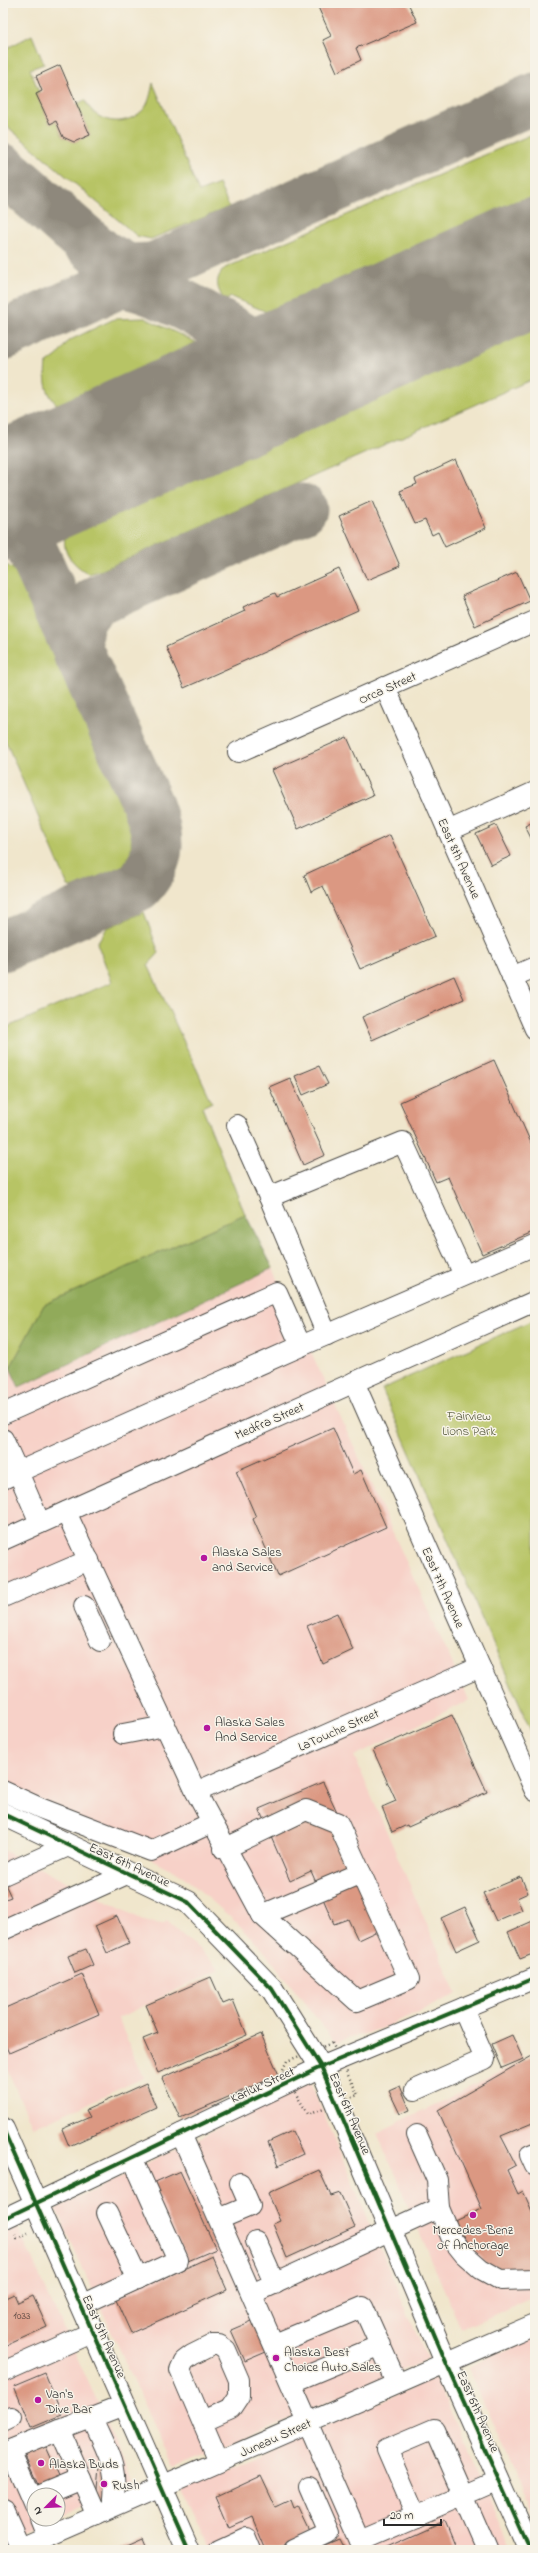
<svg xmlns="http://www.w3.org/2000/svg" width="538" height="2553" font-family="'Indie Flower',sans-serif">
<style>
.built{fill:#f7d1c8}
.green{fill:#b7c465;stroke:#717848}
.forest{fill:#91aa5a;stroke:#5e6a42}
.lines{fill:none;stroke-linecap:round;stroke-linejoin:round}
.taxiway{stroke:#8e887c;stroke-width:51}
.runway{stroke:#8e887c;stroke-width:127}
.building{fill:#db9882}
.minor-casing{stroke:#494743;stroke-width:22}
.highway-casing{stroke:#494743;stroke-width:24}
.path{stroke:#494743;stroke-width:2.5;stroke-dasharray:1 3;stroke-linecap:butt}
.minor{stroke:#fff;stroke-width:20}
.highway{stroke:#fff;stroke-width:22}
.cycleway-casing{stroke:#f7f3e8;stroke-width:6}
.cycleway{stroke:#1b5e20;stroke-width:4}
.poi-dot{fill:#b5179e;stroke:#f7f3e8;stroke-width:1.5}
.labels{text-anchor:middle;stroke-width:3;stroke-linejoin:round;paint-order:stroke}
.number-label{font-size:11px;fill:#574641}
.street-label{font-size:13px;fill:#2b2b2b;stroke:#f7f3e8}
.park-label{font-size:13px;fill:#55593c;stroke:#f7f3e8}
.poi-label{font-size:13px;fill:#2b2b2b;stroke:#f7f3e8;text-anchor:start}
</style>
<rect width="100%" height="100%" fill="#f7f3e8"/>
<filter id="ink" filterUnits="userSpaceOnUse"><feTurbulence type="fractalNoise" baseFrequency=".025" numOctaves="2"/><feDisplacementMap in="SourceGraphic" scale="8" xChannelSelector="R" yChannelSelector="G"/><feConvolveMatrix kernelMatrix="1 2 1 2 8 2 1 2 1" color-interpolation-filters="sRGB"/></filter>
<filter id="wash" filterUnits="userSpaceOnUse"><feTurbulence type="fractalNoise" baseFrequency=".012" numOctaves="4" result="noise"/><feDisplacementMap in="SourceGraphic" scale="16" xChannelSelector="R" yChannelSelector="G"/><feGaussianBlur stdDeviation="0.9" result="paint"/><feColorMatrix in="noise" values="0 0 0 0 0 0 0 0 0 0 0 0 0 0 0 0 0 1.4 0 .05"/><feComposite in="paint" operator="in"/></filter>
<g filter="url(#wash)">
<rect width="100%" height="100%" fill="#f0e6cc"/>
<g class="built">
<polygon points="273,1268 469,1700 354,1756 457,1994 376,2031 335,2042 265,1952 237,1923 183,1876 146,1856 3,1797 3,1352 19,1387"/>
<polygon points="3,1850 147,1922 163,1924 167,1921 220,1969 118,2018 143,2078 33,2128 3,2060"/>
<polygon points="535,2055 535,2297 461,2329 377,2133"/>
<polygon points="310,2082 427,2359 174,2469 56,2209"/>
<polygon points="12,2215 134,2482 58,2517 58,2495 34,2495 34,2519 53,2519 22,2533 3,2493 3,2219"/>
<polygon points="535,2337 535,2521 468,2367"/>
<polygon points="435,2378 514,2550 207,2550 179,2489"/>
</g>
<g class="green">
<path d="M32,35L44,64L30,69L39,92L36,94L50,124L56,121L63,137L74,142L90,135L77,104L85,100C95,123 123,128 142,111C149,105 151,92 153,83L199,192L219,184L229,207L151,239L137,236L3,123V50Z"/>
<path d="M535,133V217L308,313L274,315L231,297L225,301C216,288 214,279 225,268Z"/>
<path d="M535,310V378L102,570L89,574C64,560 54,538 79,516C84,511 94,508 100,503Z"/>
<path d="M145,318L206,347L205,359L106,407L88,413H69C49,402 43,387 46,364L58,355L68,341L114,319Z"/>
<polygon points="3,563 15,570 132,822 131,852 123,866 81,889 68,886 3,735"/>
<polygon points="144,912 159,953 148,965 212,1102 202,1107 245,1214 44,1305 10,1368 3,1352 3,1029 112,982 97,943 107,928"/>
<polygon points="535,1319 535,1740 382,1389"/>
</g>
<polygon class="forest" points="245,1214 273,1268 19,1387 10,1368 44,1305"/>
<g class="lines">
<g class="taxiway">
<polyline points="3,169 102,255 128,269 151,268"/>
<path d="M118,283C155,283 231,332 266,351C287,359 303,358 324,355"/>
<polyline points="3,335 535,98"/>
<path d="M3,486L148,805C160,837 163,859 138,886L3,946"/>
<path d="M78,653C74,631 79,613 98,600L302,509"/>
</g>
<polyline class="runway" points="3,497 535,261"/>
</g>
<g id="blocks">
<g class="building">
<polygon points="327,3 408,3 417,22 356,48 361,60 337,72 323,40 331,36 318,7"/>
<polygon points="60,65 90,135 74,142 63,137 56,121 50,124 36,94 42,91 36,76"/>
<polygon points="456,460 486,528 445,547 438,532 432,535 425,520 415,524 400,491 417,484 415,479"/>
<polygon points="372,501 400,566 367,580 339,516"/>
<polygon points="339,569 358,610 184,688 166,647 245,611 243,607 275,593 277,597"/>
<polygon points="517,572 530,601 475,626 462,596"/>
<polygon points="347,737 373,795 298,829 272,770"/>
<polygon points="535,821 535,846 525,826"/>
<polygon points="496,825 511,856 491,865 476,834"/>
<polygon points="390,835 435,936 360,969 323,886 311,892 304,875"/>
<polygon points="454,976 464,999 372,1040 362,1017"/>
<polygon points="494,1060 535,1152 535,1231 482,1254 448,1177 436,1182 400,1102"/>
<polygon points="319,1066 328,1084 303,1095 295,1076"/>
<polygon points="290,1078 325,1155 303,1165 269,1087"/>
<polygon points="333,1428 353,1474 361,1470 386,1527 278,1576 253,1519 256,1517 236,1471"/>
<polygon points="337,1613 353,1650 323,1664 307,1626"/>
<polygon points="452,1715 487,1792 408,1827 407,1825 392,1832 382,1807 396,1801 373,1750"/>
<polygon points="323,1782 390,1925 358,1940 348,1919 334,1924 311,1871 290,1881 259,1809"/>
<polygon points="521,1877 528,1893 517,1898 522,1910 496,1921 483,1893"/>
<polygon points="5,1884 11,1897 3,1900 3,1885"/>
<polygon points="465,1907 480,1940 456,1951 441,1918"/>
<polygon points="117,1916 129,1943 107,1953 95,1926"/>
<polygon points="535,1920 535,1953 520,1959 508,1932"/>
<polygon points="86,1949 93,1965 75,1973 68,1956"/>
<polygon points="82,1974 99,2014 9,2053 3,2041 3,2009"/>
<polygon points="211,1977 223,2004 233,2000 247,2035 158,2073 143,2039 158,2033 146,2005"/>
<polygon points="261,2034 279,2075 180,2118 162,2078"/>
<polygon points="512,2035 523,2059 502,2068 492,2044"/>
<polygon points="532,2056 535,2062 535,2122 501,2136 516,2165 507,2170 518,2194 523,2191 535,2218 535,2275 507,2272 486,2263 471,2248 463,2234 458,2236 453,2222 482,2209 438,2110"/>
<polygon points="146,2083 156,2107 69,2146 62,2129 90,2117 86,2110"/>
<polygon points="400,2086 410,2110 400,2114 389,2091"/>
<polygon points="292,2131 303,2154 278,2166 268,2142"/>
<polygon points="319,2170 331,2196 340,2193 355,2227 287,2258 273,2224 280,2221 268,2193"/>
<polygon points="180,2171 216,2249 188,2261 153,2183"/>
<polygon points="212,2256 227,2290 131,2333 116,2300"/>
<polygon points="14,2294 18,2303 33,2296 47,2327 3,2347 3,2299"/>
<polygon points="252,2321 266,2352 245,2361 231,2330"/>
<polygon points="45,2373 62,2415 31,2428 14,2386"/>
<polygon points="43,2440 60,2478 39,2487 22,2449"/>
<polygon points="99,2466 111,2468 108,2500 96,2499"/>
<polygon points="261,2476 276,2508 291,2501 294,2509 298,2507 310,2532 282,2550 265,2550 251,2517 229,2527 216,2497"/>
<polygon points="444,2521 456,2550 379,2550"/>
<polygon points="143,2538 148,2550 116,2550"/>
<polygon points="341,2540 346,2550 317,2550"/>
</g>
</g>
</g>
<g filter="url(#ink)">
<use href="#blocks" fill-opacity="0" stroke="#494743" stroke-width="1"/>
<g class="lines">
<g class="minor-casing">
<g id="minor">
<polyline points="385,687 535,1029"/>
<polyline points="238,752 535,621"/>
<polyline points="448,831 535,792"/>
<polyline points="512,977 535,967"/>
<polyline points="237,1125 269,1197"/>
<polyline points="327,1335 269,1197 403,1142 464,1275"/>
<polyline points="301,1346 535,1245"/>
<polyline points="354,1382 535,1791"/>
<polyline points="3,1414 277,1292 301,1346 18,1472 40,1523"/>
<polyline points="3,1439 18,1472 3,1479"/>
<polyline points="66,1512 196,1792 262,1915 357,2001 409,1979 338,1823 306,1810 224,1849"/>
<polyline points="3,1540 535,1301"/>
<polyline points="3,1597 89,1560"/>
<polyline points="84,1606 100,1641"/>
<polyline points="123,1734 165,1726"/>
<polyline points="3,1791 40,1808 151,1851 211,1823"/>
<polyline points="196,1792 480,1667"/>
<polyline points="3,1875 68,1846"/>
<polyline points="262,1915 361,1873"/>
<polyline points="3,1930 127,1874"/>
<polyline points="415,2090 485,2059 463,2008"/>
<polyline points="181,2134 364,2550"/>
<polyline points="417,2135 437,2180 439,2208 452,2239 464,2254 481,2269 501,2280 535,2279"/>
<polyline points="535,2153 530,2155 535,2166"/>
<polyline points="107,2213 138,2279"/>
<polyline points="3,2219 321,2067 535,1978"/>
<polyline points="219,2219 250,2206 240,2183"/>
<polyline points="256,2241 275,2284"/>
<polyline points="252,2294 439,2208"/>
<polyline points="81,2305 178,2260 132,2157"/>
<polyline points="275,2344 363,2307 397,2383"/>
<polyline points="3,2372 93,2332"/>
<polyline points="292,2382 381,2345"/>
<path d="M92,2418C108,2455 119,2466 113,2507"/>
<polyline points="3,2421 11,2417"/>
<polyline points="202,2421 231,2408 239,2396 239,2380 226,2350 219,2345 212,2345 192,2355 184,2361 180,2370 219,2461"/>
<polyline points="40,2495 81,2478"/>
<polyline points="34,2505 10,2450 60,2430"/>
<polyline points="3,2510 21,2550"/>
<polyline points="97,2515 60,2430 125,2405"/>
<polyline points="40,2519 47,2536"/>
<polyline points="360,2540 416,2516"/>
<polyline points="16,2550 535,2324"/>
<polyline points="219,2550 245,2538 250,2550"/>
<polyline points="293,2550 329,2533 309,2487"/>
<polyline points="487,2550 434,2429 387,2449 416,2516 499,2480"/>
</g>
</g>
<g class="highway-casing">
<g id="highway">
<polyline points="3,1814 188,1902 272,1989 321,2067 446,2362 530,2550"/>
<polyline points="3,2129 189,2550"/>
</g>
</g>
<g class="path">
<polygon points="332,2043 358,2095 308,2114 282,2071 287,2061"/>
<polyline points="3,2192 8,2190"/>
<polyline points="15,2234 17,2238 28,2233"/>
</g>
<use href="#minor" class="minor"/>
<use href="#highway" class="highway"/>
<g class="cycleway-casing">
<g id="cycleway">
<polyline points="3,1814 188,1902 272,1989 321,2067 446,2362 530,2550"/>
<polyline points="3,2129 189,2550"/>
<polyline points="3,2219 321,2067 535,1978"/>
</g>
</g>
<use href="#cycleway" class="cycleway"/>
</g>
</g>
<g class="poi-dot">
<circle cx="204" cy="1558" r="4"/>
<circle cx="207" cy="1728" r="4"/>
<circle cx="473" cy="2215" r="4"/>
<circle cx="276" cy="2358" r="4"/>
<circle cx="38" cy="2400" r="4"/>
<circle cx="41" cy="2463" r="4"/>
<circle cx="104" cy="2484" r="4"/>
</g>
<g class="labels">
<g class="number-label">
<text x="22" y="2319">1033</text>
</g>
<g class="street-label">
<text transform="translate(387 687) rotate(-24)" y="5">Orca Street</text>
<text transform="translate(460 858) rotate(66)" y="5">East 8th Avenue</text>
<text transform="translate(269 1420) rotate(-24)" y="5">Medfra Street</text>
<text transform="translate(444 1587) rotate(66)" y="5">East 7th Avenue</text>
<text transform="translate(338 1729) rotate(-24)" y="5">LaTouche Street</text>
<text transform="translate(130 1864) rotate(25)" y="5">East 6th Avenue</text>
<text transform="translate(262 2084) rotate(-25)" y="5">Karluk Street</text>
<text transform="translate(351 2113) rotate(67)" y="5">East 6th Avenue</text>
<text transform="translate(105 2336) rotate(66)" y="5">East 5th Avenue</text>
<text transform="translate(479 2411) rotate(66)" y="5">East 6th Avenue</text>
<text transform="translate(275 2437) rotate(-24)" y="5">Juneau Street</text>
</g>
<g class="park-label">
<text x="469" y="1420">Fairview<tspan x="469" dy="15">Lions Park</tspan></text>
</g>
<g class="poi-label">
<text x="212" y="1556">Alaska Sales<tspan x="212" dy="15">and Service</tspan></text>
<text x="215" y="1726">Alaska Sales<tspan x="215" dy="15">And Service</tspan></text>
<text x="473" y="2234" text-anchor="middle">Mercedes-Benz<tspan x="473" dy="15">of Anchorage</tspan></text>
<text x="284" y="2356">Alaska Best<tspan x="284" dy="15">Choice Auto Sales</tspan></text>
<text x="46" y="2398">Van's<tspan x="46" dy="15">Dive Bar</tspan></text>
<text x="49" y="2468">Alaska Buds</text>
<text x="112" y="2489">Rush</text>
</g>
</g>
<rect width="538" height="2553" fill="none" stroke="#f7f3e8" stroke-width="16"/>
<g transform="translate(46 2507) rotate(246)"><circle r="19" fill="#f7f3e8" stroke="#a5a39c"/>
<path d="M0-3L7 15L0 10L-7 15Z" fill="#b5179e"/>
<text y="-6" font-size="11" font-weight="bold" text-anchor="middle" fill="#2b2b2b">N</text>
</g>
<path d="M384 2519v6h57v-6" fill="none" stroke="#2b2b2b" stroke-width="2"/>
<text x="390" y="2519" font-size="12" fill="#2b2b2b" stroke="#f7f3e8" stroke-width="3" paint-order="stroke">20 m</text>
</svg>
